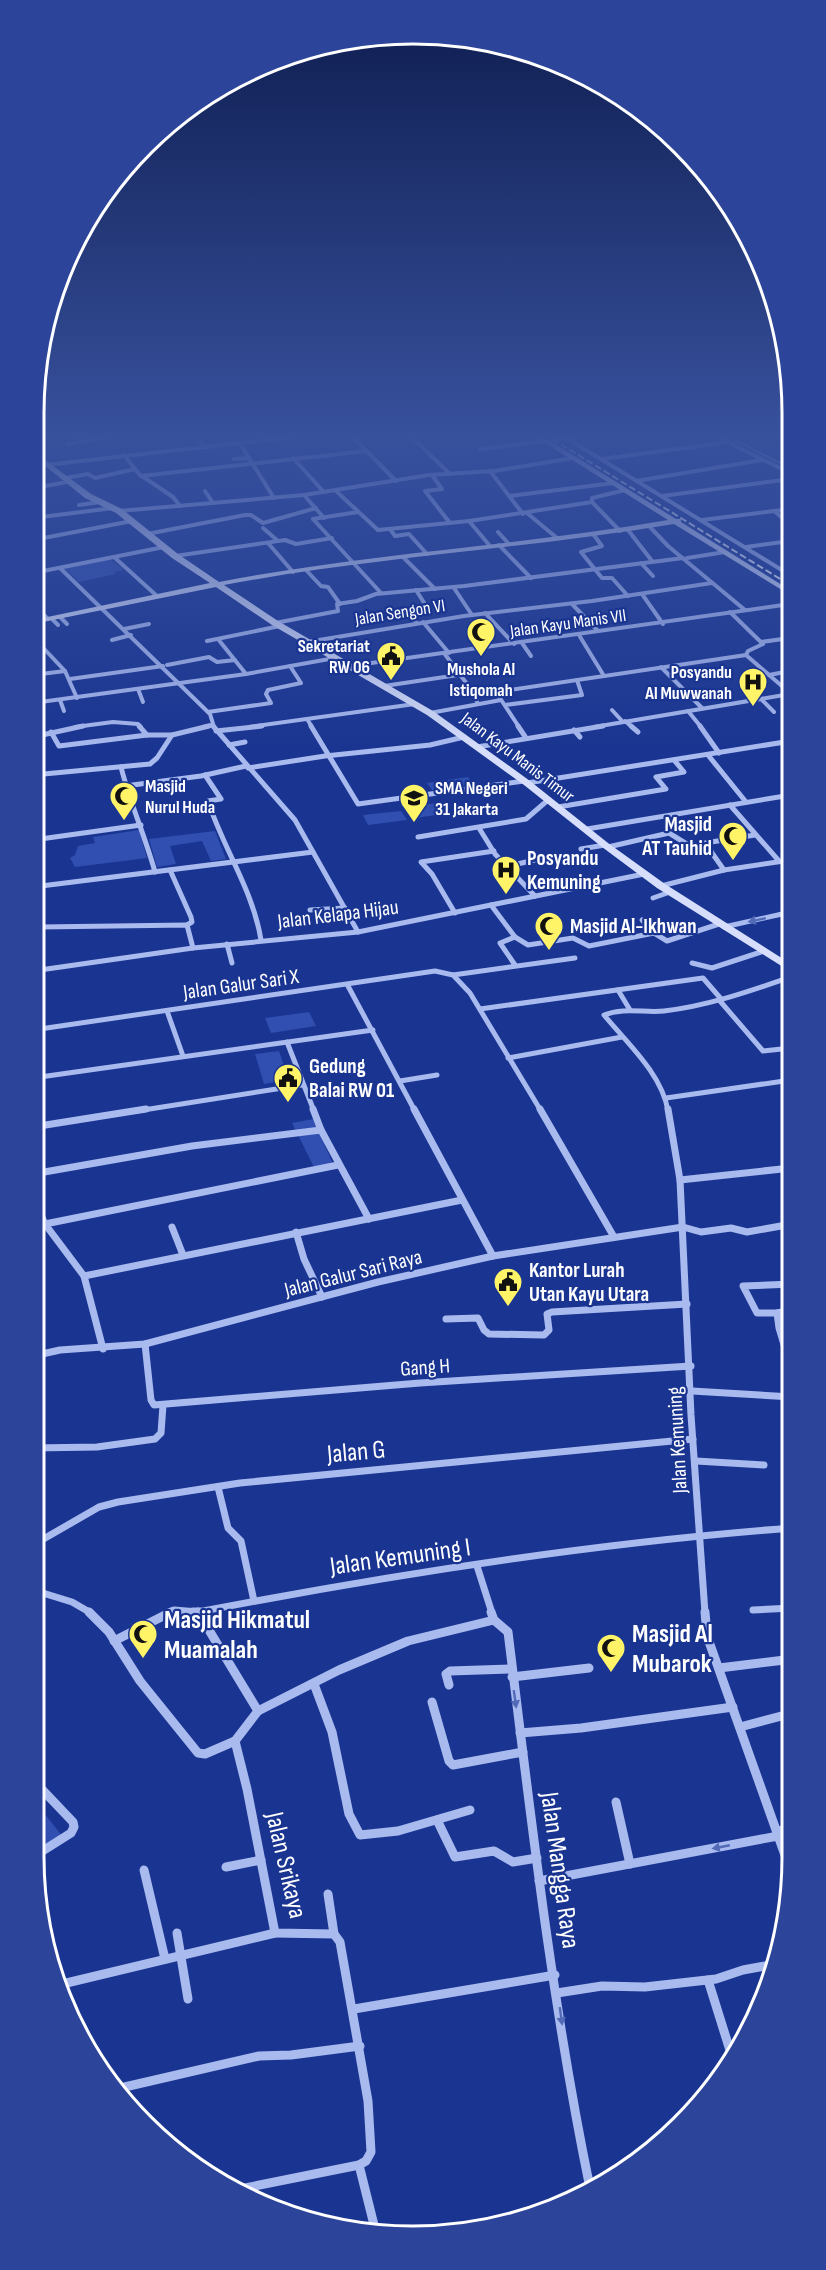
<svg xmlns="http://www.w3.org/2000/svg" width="826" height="2270" font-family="'Sofia Sans Condensed',sans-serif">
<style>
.green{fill:#304fb0}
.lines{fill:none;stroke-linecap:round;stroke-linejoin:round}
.stream{stroke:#9cb1f1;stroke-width:2}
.river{fill:#2b3f85;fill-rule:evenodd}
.street-far3{stroke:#a9baef;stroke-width:4}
.street-far2{stroke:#a9baef;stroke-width:5}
.street-far1{stroke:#a9baef;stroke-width:7}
.street{stroke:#a9baef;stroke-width:9}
.secondary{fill:#d6defb;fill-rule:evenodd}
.rail{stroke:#fff;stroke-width:2;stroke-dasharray:7 3;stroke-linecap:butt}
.oneway{fill:#536ab7}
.labels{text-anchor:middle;stroke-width:4.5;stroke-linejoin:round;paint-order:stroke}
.far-street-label{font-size:18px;fill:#fff;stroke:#1a3591}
.far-poi-label{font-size:18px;font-weight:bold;fill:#fff;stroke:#1a3591;text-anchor:end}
.poi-label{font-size:21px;font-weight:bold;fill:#fff;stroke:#1a3591;text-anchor:start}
.street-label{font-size:21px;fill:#fff;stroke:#1a3591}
.near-street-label{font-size:26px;fill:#fff;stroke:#1a3591}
.near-poi-label{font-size:26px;font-weight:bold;fill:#fff;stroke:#1a3591;text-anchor:start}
.rim{fill:none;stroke:#fff;stroke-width:3}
</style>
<rect width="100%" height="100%" fill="#1a3591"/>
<g class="green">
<polygon points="110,559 124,570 114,572 116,574 79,582 64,568"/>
<polygon points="468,777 473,784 432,790 427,783"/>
<polygon points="443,802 449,813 416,818 409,807"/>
<polygon points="401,811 407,820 368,825 363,815"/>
<polygon points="139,830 147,858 75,867 70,858 75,855 78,846 95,843 93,837"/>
<polygon points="215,831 226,859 211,861 202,841 170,846 176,864 157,867 149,839"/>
<polygon points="309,1012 316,1026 271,1033 265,1018"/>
<polygon points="279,1051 289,1080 264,1084 255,1054"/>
<polygon points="313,1119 333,1164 314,1167 292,1123"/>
<polygon points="33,1799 63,1837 33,1855"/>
</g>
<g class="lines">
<polyline class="stream" points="723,434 790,468"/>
<polygon class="river" points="33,440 46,449 33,456"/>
<g class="street-far3">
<polyline points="74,434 81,441"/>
<polyline points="196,434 203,446"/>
<polyline points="350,434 396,481"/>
<polyline points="409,434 450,474"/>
<polyline points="532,434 544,441"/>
<polyline points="560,434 790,575"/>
<polyline points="712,434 790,473"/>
<polyline points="239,442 274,498"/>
<polyline points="67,444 122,434"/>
<polyline points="480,449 545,441"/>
<polyline points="124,455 139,474 173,497 180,506"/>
<polyline points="293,458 323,491"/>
<polyline points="234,459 249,458"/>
<polyline points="602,459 729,442"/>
<polyline points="46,465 318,434"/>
<polyline points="490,471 523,514"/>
<polyline points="432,475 442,489 425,491 450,523"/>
<polyline points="141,476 366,451"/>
<polyline points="65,478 88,474 95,478 135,469"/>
<polyline points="636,481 762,460"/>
<polyline points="40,487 67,482"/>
<polyline points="335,490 378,530 469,521 592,502 592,498 625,490"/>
<polyline points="205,491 213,503"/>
<polyline points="304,495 324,518"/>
<polyline points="509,496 614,483"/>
<polyline points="662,496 790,479"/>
<polyline points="592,502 620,531"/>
<polyline points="79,505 100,502"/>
<polyline points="119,511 304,495 429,475 494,471 573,458"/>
<polyline points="774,511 790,524"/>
<polyline points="527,513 557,538"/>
<polyline points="33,518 113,508"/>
<polyline points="313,519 381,593"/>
<polyline points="313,519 358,512"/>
<polyline points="702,520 790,509"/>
<polyline points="469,521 490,546"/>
<polyline points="649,526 668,546 745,610"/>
<polyline points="263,528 278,541"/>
<polyline points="390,529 395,536 409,534 427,554"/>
<polyline points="628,530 652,561"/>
<polyline points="498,532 509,544"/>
<polyline points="147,534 245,515 251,515 263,523 316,508"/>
<polyline points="593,534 602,546 581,552 602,578 612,578 628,596"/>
<polyline points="33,540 132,521"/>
<polyline points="268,543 293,572"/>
<polyline points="499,545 531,578"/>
<polyline points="746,547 790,541"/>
<polyline points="175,556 285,540 296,544 332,538"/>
<polyline points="114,557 157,596"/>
<polyline points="403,557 435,589"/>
<polyline points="687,558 725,552"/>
<polyline points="641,563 653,576"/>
<polyline points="60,568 210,714 214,727"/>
<polyline points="306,570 321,586 328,587 340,604"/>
<polyline points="33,573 164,547"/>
<polyline points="454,588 472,615"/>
<polyline points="416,590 428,609 412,612 416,623"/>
<polyline points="642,594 663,624"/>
<polyline points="33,604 48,619"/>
<polyline points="572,604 598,631"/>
<polyline points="730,612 763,644 748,651 746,655 790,693"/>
<polyline points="485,613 514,644"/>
<polyline points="60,617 67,624"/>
<polyline points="52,619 58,625"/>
<polyline points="423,622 449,653"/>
<polyline points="275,623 338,611 337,604 357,601 376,594 464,586 683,558"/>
<polyline points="124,629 149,624"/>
<polyline points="579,635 604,676"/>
<polyline points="33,637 65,671 77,698"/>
<polyline points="218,639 246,674"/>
<polyline points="112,640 131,635"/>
<polyline points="207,641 280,626"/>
<polyline points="307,642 464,616 592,601 712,583"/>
<polyline points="761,642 790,638"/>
<polyline points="522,643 531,656"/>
<polyline points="444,653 473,692 477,702"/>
<polyline points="167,665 209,657 217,662 235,660"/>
<polyline points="350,666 790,604"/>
<polyline points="661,667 702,708"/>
<polyline points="33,675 65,671"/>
<polyline points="769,675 790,671"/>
<polyline points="70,679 163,666"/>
<polyline points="384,686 458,675"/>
<polyline points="138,689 143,702"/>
<polyline points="761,699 774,712"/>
<polyline points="60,700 64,711"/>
<polyline points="33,703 246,674 335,658"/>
<polyline points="505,705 582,695 577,680"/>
<polyline points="612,710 623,722"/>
<polyline points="688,711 701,727"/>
<polyline points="208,712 271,703 266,694 268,690 301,683 290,666"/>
<polyline points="430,713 501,700"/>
<polyline points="307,719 312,727"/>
<polyline points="625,721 632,727"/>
<polyline points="75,727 113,722 138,724 141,727"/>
<polyline points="203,727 212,725"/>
<polyline points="249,727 415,704"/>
<polyline points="519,727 496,692 746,655"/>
<polyline points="594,727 790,694"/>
</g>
<g class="street-far2">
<polyline points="139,726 147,735 172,735"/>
<polyline points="213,726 295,820 358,932"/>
<polyline points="311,726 358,804 524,781"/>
<polyline points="518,726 526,738"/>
<polyline points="631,726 638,732"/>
<polyline points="700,726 719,753"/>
<polyline points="574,730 580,737"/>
<polyline points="216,731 262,726"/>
<polyline points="51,732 59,746 147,735"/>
<polyline points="33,737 83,726"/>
<polyline points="229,745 245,742"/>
<polyline points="477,747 603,726"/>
<polyline points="708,755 746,802"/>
<path d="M121,767C130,803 145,836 155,872"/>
<polyline points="248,768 325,756 430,745 464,737"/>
<polyline points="33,775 150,764 157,758 172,735 209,726"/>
<path d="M205,775L221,799L208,801C223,848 253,890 261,940"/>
<polyline points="527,783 791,741"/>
<polyline points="125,786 201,776 246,766"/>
<polyline points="730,805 779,861"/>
<polyline points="558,807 666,789 656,777 684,772 674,760"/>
<polyline points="479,828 495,854 535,896"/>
<polyline points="587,829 791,795"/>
<polyline points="418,837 526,819 548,800"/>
<polyline points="33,840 141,825"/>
<polyline points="608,847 669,833 690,846 705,845"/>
<polyline points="581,849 605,845"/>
<polyline points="509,866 556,855"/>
<polyline points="170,870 191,917 192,922 187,925"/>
<polyline points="724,870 705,843 755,835"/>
<polyline points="661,886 724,870 791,860"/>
<polyline points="33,887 313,852"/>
<polyline points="653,898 670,892"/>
<polyline points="491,905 515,937 500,943 515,965"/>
<polyline points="33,907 36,908 40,927 187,925 193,948"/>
<polyline points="310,910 345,908"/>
<polyline points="455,913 432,874 421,862 494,851"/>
<polyline points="642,920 654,933"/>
<polyline points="724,927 791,912"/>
<polyline points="515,937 528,945 573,938 589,946 654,933 667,941 719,924"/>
<polyline points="227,944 232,963"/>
<polyline points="692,963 712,968 761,952"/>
<polyline points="33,971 193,948 358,932 644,874"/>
<polyline points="453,975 575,958"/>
<polyline points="348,986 415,1111"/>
<polyline points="618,990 630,1010"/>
<polyline points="720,1001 763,1051 791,1048"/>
<polyline points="480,1009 703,978 722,1000"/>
<polyline points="167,1011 183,1056"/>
<polyline points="33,1030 435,971 453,975 470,993 541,1111"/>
<polyline points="287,1042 314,1111"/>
<polyline points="508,1058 622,1037"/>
<polyline points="33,1078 373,1030"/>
<polyline points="400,1081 437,1075"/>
<polyline points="666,1098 791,1080"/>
<polyline points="137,1111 302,1085"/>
<path d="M668,1111C662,1074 627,1043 604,1015C624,1007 644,1013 664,1011C708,1006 750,991 791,977"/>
</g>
<g class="street-far1">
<polyline points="313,1109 321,1130 369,1219"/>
<polyline points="414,1109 493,1256"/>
<polyline points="540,1109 614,1237"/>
<polyline points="668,1109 680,1180 691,1415 705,1613"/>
<polyline points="33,1127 146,1109"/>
<polyline points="33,1174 192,1146 321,1130"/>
<polyline points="680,1180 791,1168"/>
<polyline points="33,1198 45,1224 84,1276 103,1349"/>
<polyline points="45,1224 338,1165"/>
<polyline points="172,1227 183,1255"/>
<polyline points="296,1232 304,1259 322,1297"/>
<polyline points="84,1276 462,1200"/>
<polyline points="792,1284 743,1286 757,1313 777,1313 779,1328 792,1371"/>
<polyline points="777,1313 792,1310"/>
<polyline points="446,1319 478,1318 484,1330 489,1334 544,1335 549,1330 547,1314 552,1312 687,1304"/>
<polyline points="145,1344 151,1400 154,1405 420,1383 691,1366"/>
<polyline points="33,1356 60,1350 145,1344 378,1282 493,1256 683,1227 701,1232 731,1228 747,1232 792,1224"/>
<polyline points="692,1391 792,1397"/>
<polyline points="33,1448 97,1447 155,1439 161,1433 163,1405"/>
<polyline points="696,1461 764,1465"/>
<polyline points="218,1487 228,1528 241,1541 254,1601"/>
<polyline points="33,1545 99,1507 118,1502 240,1483 693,1439"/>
<polyline points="477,1566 492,1613"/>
<polyline points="33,1590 72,1602 91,1613"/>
<polyline points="753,1610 792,1608"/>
<path d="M168,1613L174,1610L198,1612C394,1574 592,1543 792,1528"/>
</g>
<g class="street">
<polyline points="89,1612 109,1632 140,1681 198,1753 205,1754 235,1741"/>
<polyline points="193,1612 200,1612"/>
<polyline points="198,1612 258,1711 235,1741 247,1789 275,1933 334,1934 340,1942 368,2101 371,2152 366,2161 359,2165 235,2190"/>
<path d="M491,1612L494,1620L508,1632C531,1818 552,2004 590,2188"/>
<polyline points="705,1612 707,1636 791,1872"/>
<polyline points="114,1641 171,1612"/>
<polyline points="719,1668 793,1659"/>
<polyline points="512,1677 589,1668"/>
<polyline points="314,1684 332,1732 349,1814 360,1835 398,1831 470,1810"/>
<polyline points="449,1685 446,1674 450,1671 511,1669"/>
<polyline points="432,1702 449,1761 453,1765 523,1752"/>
<polyline points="258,1711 339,1670 408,1641 494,1620"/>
<polyline points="740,1727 793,1713"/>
<polyline points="520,1733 581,1728 733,1707"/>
<polyline points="33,1780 73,1822 74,1827 71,1833 33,1857"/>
<polyline points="616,1802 630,1864"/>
<polyline points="437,1820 455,1857 494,1851 513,1862 537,1858"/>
<polyline points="777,1831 793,1829"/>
<polyline points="226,1867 261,1860"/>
<polyline points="144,1870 165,1959"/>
<polyline points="539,1881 778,1836"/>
<polyline points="328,1894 334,1934"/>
<polyline points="177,1933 188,1999"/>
<polyline points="708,1980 733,2060"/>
<polyline points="58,1985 275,1933"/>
<polyline points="557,1993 602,1986 645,1987 716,1979 743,1970 776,1964"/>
<polyline points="354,2009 555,1975"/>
<polyline points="116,2089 259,2056 291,2055 360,2046"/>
<polyline points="706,2092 707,2087 712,2086"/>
<polyline points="359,2165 376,2233"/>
</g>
<path class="secondary" d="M586,434H601L552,442L676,519H681V522L790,590V595L674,524C525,549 373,557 224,585L278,621L433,711L530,781L608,843L665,884L791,964V972L657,888L602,847L524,785L427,715L272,625L216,587L33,624V620L210,583L172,558L116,513L85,498L33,456V451L91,494L122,509L178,554L219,582C367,553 519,546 668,520L542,441Z"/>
<polyline class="rail" points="544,434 790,585"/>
</g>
<defs><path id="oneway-solid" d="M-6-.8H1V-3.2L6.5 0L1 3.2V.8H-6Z" transform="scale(1.5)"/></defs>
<g class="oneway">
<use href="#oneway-solid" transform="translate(757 920) rotate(168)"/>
<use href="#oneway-solid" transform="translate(515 1699) rotate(82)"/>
<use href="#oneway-solid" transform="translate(721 1847) rotate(169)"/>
<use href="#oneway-solid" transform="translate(561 2016) rotate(82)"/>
</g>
<linearGradient id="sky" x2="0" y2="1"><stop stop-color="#0e1d50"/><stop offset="0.58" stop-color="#38519d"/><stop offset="1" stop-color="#38519d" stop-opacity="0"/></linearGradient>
<rect width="826" height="751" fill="url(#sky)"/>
<defs>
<g id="mosque-pin" transform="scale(1.5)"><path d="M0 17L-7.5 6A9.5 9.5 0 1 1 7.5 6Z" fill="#fff367" stroke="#1a3591"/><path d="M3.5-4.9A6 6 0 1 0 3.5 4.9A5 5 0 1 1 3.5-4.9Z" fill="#111"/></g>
<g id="civic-pin" transform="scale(1.5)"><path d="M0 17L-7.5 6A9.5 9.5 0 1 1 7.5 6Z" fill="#fff367" stroke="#1a3591"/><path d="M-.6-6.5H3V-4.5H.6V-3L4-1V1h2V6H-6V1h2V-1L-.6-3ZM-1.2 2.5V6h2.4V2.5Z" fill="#111"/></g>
<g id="hospital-pin" transform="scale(1.5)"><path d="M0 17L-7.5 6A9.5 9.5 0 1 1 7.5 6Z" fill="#fff367" stroke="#1a3591"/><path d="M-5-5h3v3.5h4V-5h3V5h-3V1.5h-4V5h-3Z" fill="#111"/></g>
<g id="school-pin" transform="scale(1.5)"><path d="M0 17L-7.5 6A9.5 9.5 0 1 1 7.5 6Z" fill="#fff367" stroke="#1a3591"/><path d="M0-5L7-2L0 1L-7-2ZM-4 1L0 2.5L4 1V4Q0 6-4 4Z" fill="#111"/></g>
</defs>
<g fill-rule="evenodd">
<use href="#mosque-pin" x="481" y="632"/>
<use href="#civic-pin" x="391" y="656"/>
<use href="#hospital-pin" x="753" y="682"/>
<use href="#mosque-pin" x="124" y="796"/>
<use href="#school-pin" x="414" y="798"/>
<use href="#mosque-pin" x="733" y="836"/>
<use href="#hospital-pin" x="506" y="870"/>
<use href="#mosque-pin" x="549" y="926"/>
<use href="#civic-pin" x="288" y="1078"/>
<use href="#civic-pin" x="508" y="1282"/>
<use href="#mosque-pin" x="143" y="1634"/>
<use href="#mosque-pin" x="611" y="1648"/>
</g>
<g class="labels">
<g class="far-street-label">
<text transform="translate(400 612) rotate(-9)" y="6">Jalan Sengon VI</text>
<text transform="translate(568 623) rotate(-8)" y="6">Jalan Kayu Manis VII</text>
<text transform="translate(518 757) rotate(37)" y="6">Jalan Kayu Manis Timur</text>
</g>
<g class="far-poi-label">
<text x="370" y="652">Sekretariat<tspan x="370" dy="21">RW 06</tspan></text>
<text x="481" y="675" text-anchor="middle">Mushola Al<tspan x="481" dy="21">Istiqomah</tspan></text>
<text x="732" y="678">Posyandu<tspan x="732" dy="21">Al Muwwanah</tspan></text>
<text x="145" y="792" text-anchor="start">Masjid<tspan x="145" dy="21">Nurul Huda</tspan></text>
<text x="435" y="794" text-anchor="start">SMA Negeri<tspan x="435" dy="21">31 Jakarta</tspan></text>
</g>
<g class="poi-label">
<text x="712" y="831" text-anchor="end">Masjid<tspan x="712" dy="24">AT Tauhid</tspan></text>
<text x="527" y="865">Posyandu<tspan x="527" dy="24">Kemuning</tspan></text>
<text x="570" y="933">Masjid Al-Ikhwan</text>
<text x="309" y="1073">Gedung<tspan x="309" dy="24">Balai RW 01</tspan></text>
<text x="529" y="1277">Kantor Lurah<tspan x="529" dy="24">Utan Kayu Utara</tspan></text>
</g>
<g class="street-label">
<text transform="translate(338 914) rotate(-7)" y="7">Jalan Kelapa Hijau</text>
<text transform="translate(241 984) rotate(-8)" y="7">Jalan Galur Sari X</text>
<text transform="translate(353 1273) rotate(-14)" y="7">Jalan Galur Sari Raya</text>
<text transform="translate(425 1367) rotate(-4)" y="7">Gang H</text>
<text transform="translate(677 1440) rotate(-93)" y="7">Jalan Kemuning</text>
</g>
<g class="near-street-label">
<text transform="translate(356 1451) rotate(-5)" y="9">Jalan G</text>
<text transform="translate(400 1556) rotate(-8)" y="9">Jalan Kemuning I</text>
<text transform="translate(287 1865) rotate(77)" y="9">Jalan Srikaya</text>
<text transform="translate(561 1870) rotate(82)" y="9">Jalan Mangga Raya</text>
</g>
<g class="near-poi-label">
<text x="164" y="1628">Masjid Hikmatul<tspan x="164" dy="30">Muamalah</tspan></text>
<text x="632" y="1642">Masjid Al<tspan x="632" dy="30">Mubarok</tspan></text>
</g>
</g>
<path d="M0 0H826V2270H0ZM413 44H413A369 369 0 0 1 782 413V1857A369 369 0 0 1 413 2226H413A369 369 0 0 1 44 1857V413A369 369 0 0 1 413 44Z" fill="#2c459a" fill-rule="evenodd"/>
<path class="rim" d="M413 44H413A369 369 0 0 1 782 413V1857A369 369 0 0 1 413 2226H413A369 369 0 0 1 44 1857V413A369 369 0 0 1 413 44Z"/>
</svg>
